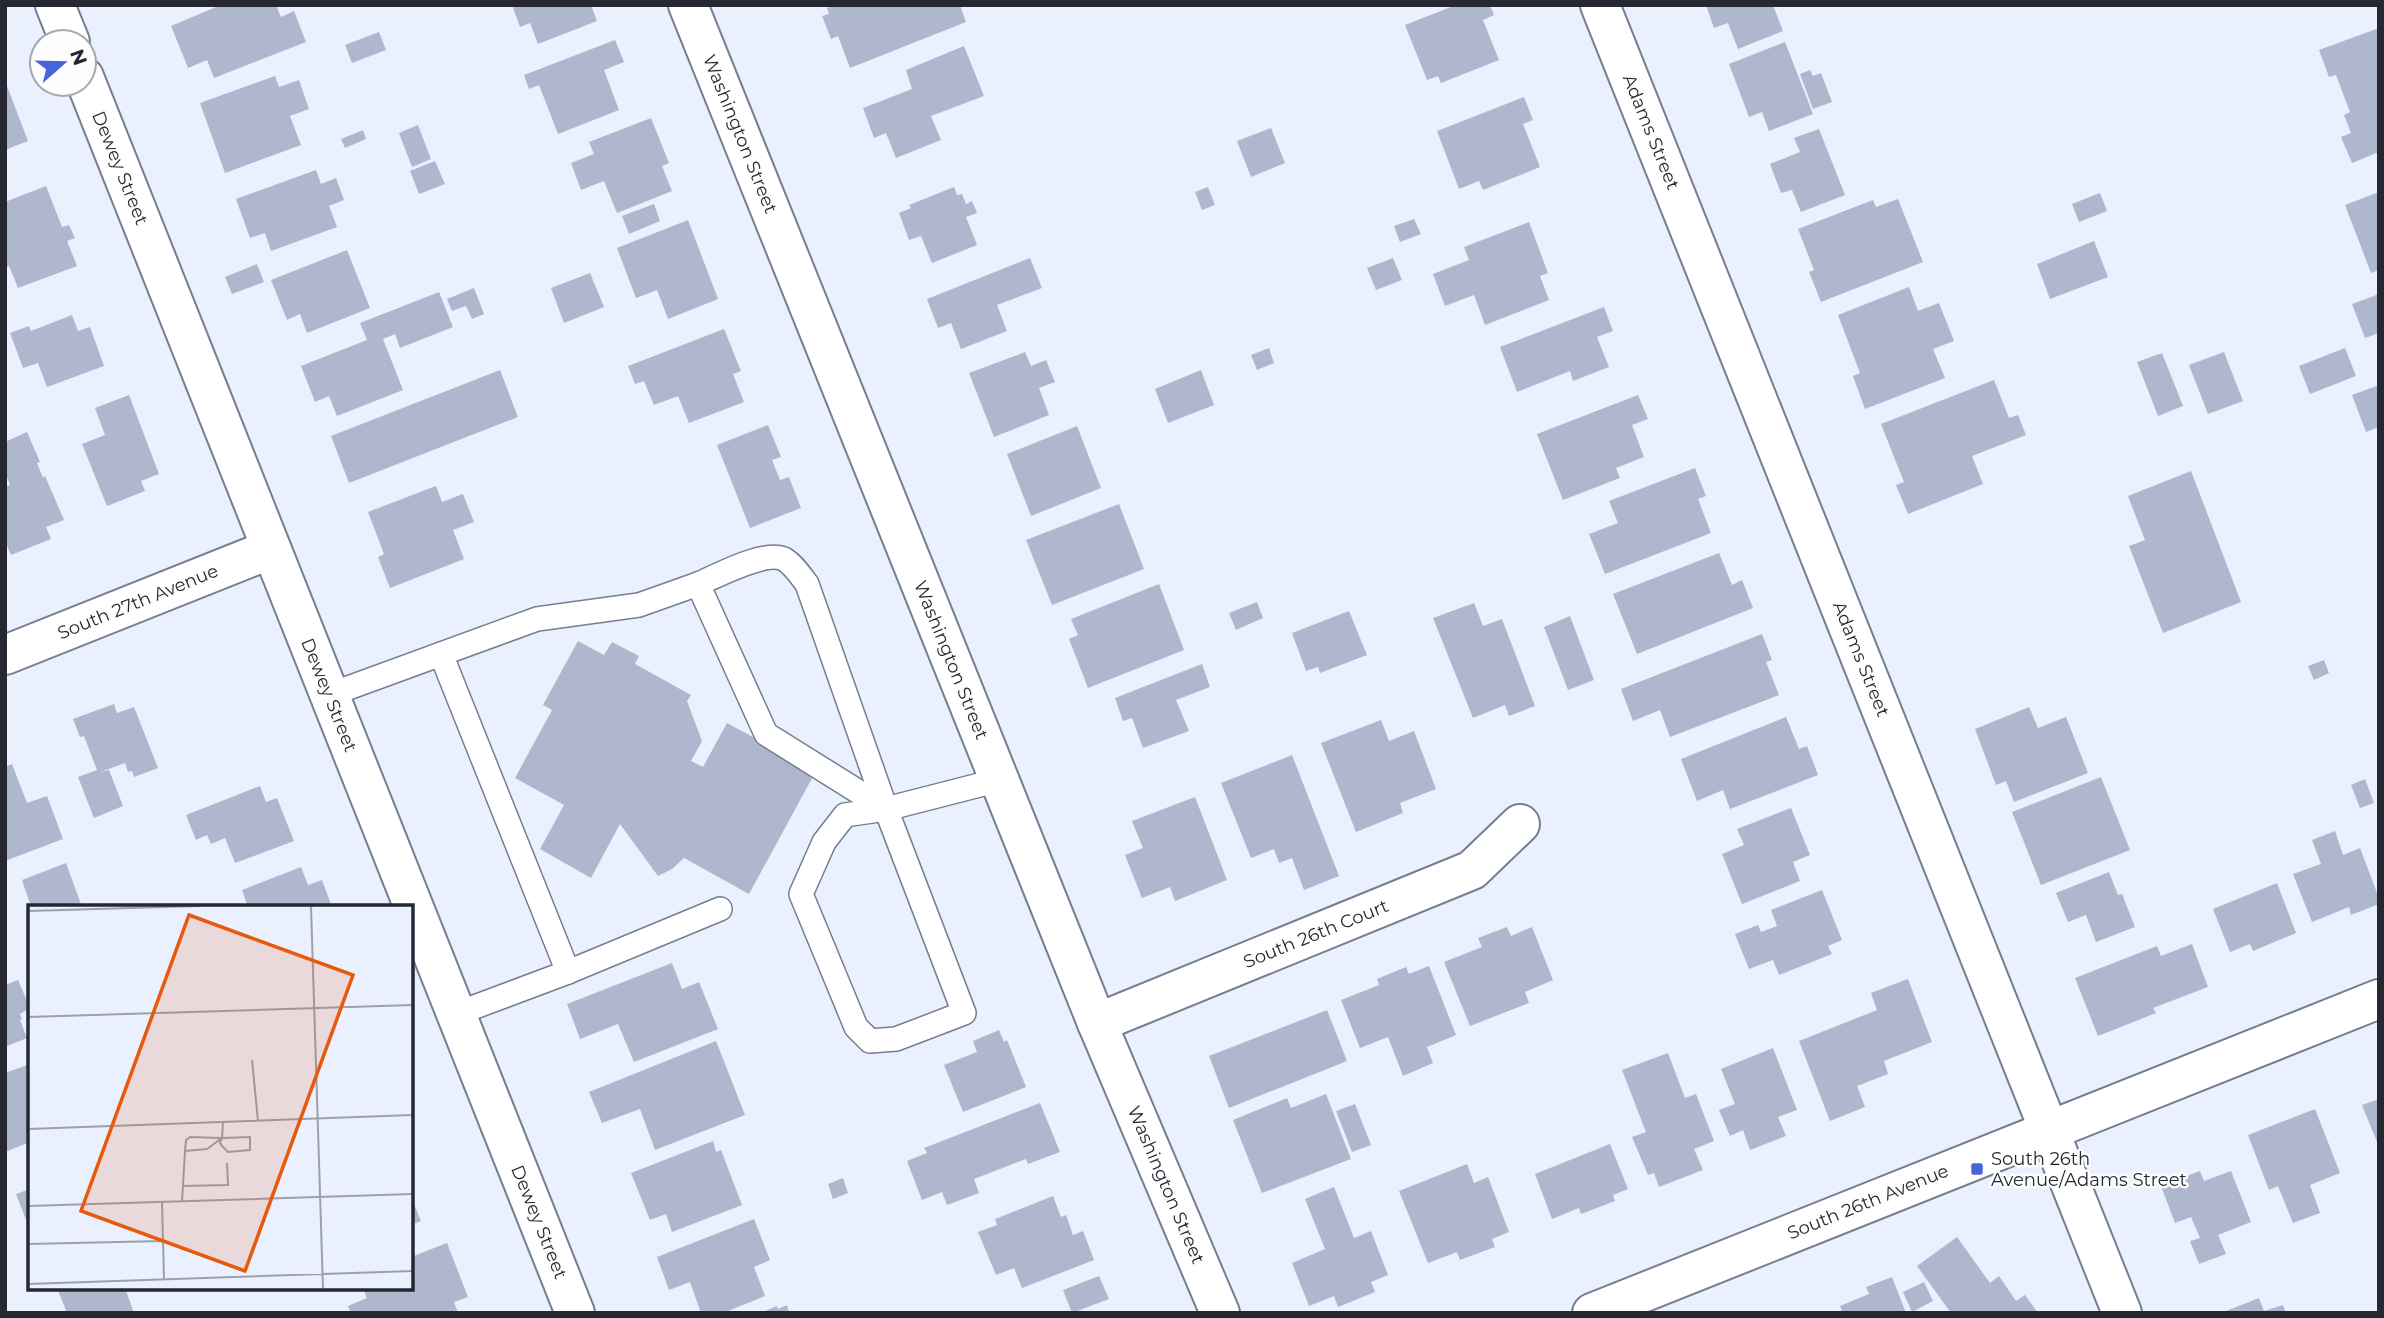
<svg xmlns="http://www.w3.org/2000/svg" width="2384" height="1318" font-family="Montserrat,sans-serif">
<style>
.building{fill:#aeb7cd}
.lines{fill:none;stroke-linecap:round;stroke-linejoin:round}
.service-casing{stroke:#757d91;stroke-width:26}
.minor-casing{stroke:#757d91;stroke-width:42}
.tertiary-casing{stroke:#757d91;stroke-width:42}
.service{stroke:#fff;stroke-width:23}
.minor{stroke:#fff;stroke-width:38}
.tertiary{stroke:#fff;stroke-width:38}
.poi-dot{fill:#4765d8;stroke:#fdfdfd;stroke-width:2.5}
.labels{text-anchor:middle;stroke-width:5;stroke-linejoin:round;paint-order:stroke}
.street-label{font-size:18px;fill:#252831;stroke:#fdfdfd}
.poi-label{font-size:18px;fill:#252831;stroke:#fdfdfd;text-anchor:start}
.inset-road{fill:none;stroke:#9ba0ac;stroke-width:2}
.view{fill:#e8590c;fill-opacity:0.15;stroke:#e8590c;stroke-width:3.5}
.inset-edge{fill:none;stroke:#252831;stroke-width:3.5}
</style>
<rect width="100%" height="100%" fill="#eaf0fe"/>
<g class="building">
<polygon points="221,5 276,5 281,17 294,11 306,42 214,78 207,60 188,68 171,26"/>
<polygon points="512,5 591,5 597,21 538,44 530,23 520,27"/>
<polygon points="835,5 960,5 966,22 850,68 838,36 831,39 822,16 829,14 827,8"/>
<polygon points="1456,5 1490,5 1494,15 1483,20 1499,60 1441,83 1438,76 1427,80 1405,25"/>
<polygon points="1706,5 1773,5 1783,31 1738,49 1728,23 1714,28"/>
<polygon points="2379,28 2379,152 2352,163 2341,137 2351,133 2344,115 2350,112 2336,75 2329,77 2319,50"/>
<polygon points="379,32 386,50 352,63 345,45"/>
<polygon points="615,40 624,62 604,70 619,110 558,134 539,85 529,89 524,75"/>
<polygon points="1785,42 1813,114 1769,131 1762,112 1749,117 1729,64"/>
<polygon points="964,46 984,96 931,116 941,140 896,158 886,133 874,138 863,108 912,89 906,70"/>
<polygon points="1810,70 1813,76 1821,73 1832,102 1813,109 1800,74"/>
<polygon points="275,76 279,87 299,80 309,109 290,116 301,145 225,173 200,103"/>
<polygon points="7,86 28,141 5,150 5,87"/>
<polygon points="1524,97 1533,120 1523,124 1540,167 1483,190 1479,181 1459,189 1437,131"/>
<polygon points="651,118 669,163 662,166 672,191 617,213 604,181 581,190 571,163 594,154 589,142"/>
<polygon points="418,125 431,159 412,167 399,133"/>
<polygon points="1271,128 1285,163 1251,177 1237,141"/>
<polygon points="1819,129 1845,195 1801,212 1792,190 1781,193 1770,164 1800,152 1794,138"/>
<polygon points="363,130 366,139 345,148 341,139"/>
<polygon points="435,161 445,184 419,194 410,171"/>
<polygon points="316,170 321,184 336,178 344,200 329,206 337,227 271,251 265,233 250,238 236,199"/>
<polygon points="46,186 62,227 69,225 75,238 67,241 77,266 18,288 9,266 5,268 5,202"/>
<polygon points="954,187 957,195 962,194 966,204 972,201 977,213 966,217 977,245 932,263 921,236 909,240 899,213 911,208 909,205"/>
<polygon points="1208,187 1215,205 1202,210 1195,192"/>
<polygon points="2379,192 2379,270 2371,273 2345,205"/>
<polygon points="2100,193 2107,211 2079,222 2072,204"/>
<polygon points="1898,199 1923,262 1821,302 1809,272 1814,270 1798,229 1873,200 1876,207"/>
<polygon points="654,204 660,221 629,234 622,216"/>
<polygon points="1414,219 1421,234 1400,242 1394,226"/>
<polygon points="688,220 718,299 668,319 657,290 636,298 617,248"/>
<polygon points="1529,222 1548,273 1540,276 1549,300 1485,325 1474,295 1445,306 1433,274 1469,260 1464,247"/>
<polygon points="2094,241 2108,277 2050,299 2037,264"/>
<polygon points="347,250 370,308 307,333 300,314 287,320 271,280"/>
<polygon points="1030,258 1042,288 997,305 1007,331 961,349 951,323 938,328 927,299"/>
<polygon points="1393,258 1402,280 1376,290 1367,268"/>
<polygon points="257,264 264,282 232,294 225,277"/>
<polygon points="590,273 604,307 564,323 551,288"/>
<polygon points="1909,287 1918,311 1939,303 1954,341 1933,349 1945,378 1865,409 1853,376 1860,373 1838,315"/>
<polygon points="474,288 484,314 472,319 466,306 452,311 447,299"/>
<polygon points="439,292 453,327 400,348 395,334 383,339 403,390 337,416 329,396 315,402 301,366 367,340 360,323"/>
<polygon points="2379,294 2379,333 2365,338 2352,304"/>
<polygon points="1604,307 1613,331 1597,337 1609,367 1573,381 1570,371 1517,392 1500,347"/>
<polygon points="72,315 78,331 90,327 104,366 47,387 38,363 23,368 10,333 29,326 31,331"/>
<polygon points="724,329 741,371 733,374 744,402 689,423 678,396 654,405 644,381 635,384 628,366"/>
<polygon points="1269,348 1274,363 1257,370 1251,355"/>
<polygon points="2345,348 2356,376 2310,394 2299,366"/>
<polygon points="1025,352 1031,366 1046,360 1055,382 1039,388 1049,415 994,437 969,373"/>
<polygon points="2224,352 2243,401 2208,414 2189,365"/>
<polygon points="2162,353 2183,406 2158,416 2137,362"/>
<polygon points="500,370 518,417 349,483 331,436"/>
<polygon points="1201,370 1214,405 1168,423 1155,389"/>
<polygon points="1994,380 2009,418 2018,415 2026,435 1972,456 1983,484 1908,514 1896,485 1904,482 1881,424"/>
<polygon points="2379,385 2379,427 2366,432 2352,395"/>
<polygon points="129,395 159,474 141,481 145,491 107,506 82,444 105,435 95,408"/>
<polygon points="1638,395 1648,419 1632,425 1644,457 1616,468 1620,478 1563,500 1537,434"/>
<polygon points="768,425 781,457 772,460 780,480 789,477 801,508 750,528 717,445"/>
<polygon points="1077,426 1101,488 1031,516 1007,454"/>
<polygon points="27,432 40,462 37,463 43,478 45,476 64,520 46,527 51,539 11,555 5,541 5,487 10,485 5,472 5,442"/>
<polygon points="1695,468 1706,496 1698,499 1711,533 1605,574 1589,534 1618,523 1609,501"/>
<polygon points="2191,471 2241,602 2163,633 2129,546 2145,540 2128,496"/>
<polygon points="436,486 442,502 463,494 474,522 453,530 464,559 390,588 378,557 384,554 368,512"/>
<polygon points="1119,504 1144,569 1052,605 1026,540"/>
<polygon points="1719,553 1732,585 1742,580 1753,608 1637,654 1613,594"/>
<polygon points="1159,584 1184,650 1088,688 1069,639 1078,635 1071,619"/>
<polygon points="1257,602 1263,618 1236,630 1229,613"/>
<polygon points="1474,603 1483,626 1502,619 1535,706 1509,716 1505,705 1473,718 1433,618"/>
<polygon points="1349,611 1367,655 1320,673 1318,667 1306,671 1292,633"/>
<polygon points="1570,616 1594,680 1568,690 1544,627"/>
<polygon points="1762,634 1772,660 1766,662 1779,695 1670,737 1660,710 1633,721 1621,689"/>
<polygon points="578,641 604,655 612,642 639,656 635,664 691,695 687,701 702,741 691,761 703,767 727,723 816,771 749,894 684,858 672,869 658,876 620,824 591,878 540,849 564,805 515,778 552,710 543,705"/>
<polygon points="2324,660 2329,673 2314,680 2308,666"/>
<polygon points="1202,664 1210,687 1176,700 1189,731 1143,748 1132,718 1123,721 1115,698"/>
<polygon points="114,704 117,713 134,707 158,768 134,777 132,771 128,772 125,763 98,773 109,770 123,806 94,818 78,777 97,770 84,736 80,737 73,719"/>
<polygon points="2029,707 2038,728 2066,717 2088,773 2014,802 2006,781 1996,785 1975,729"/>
<polygon points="1786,717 1799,749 1807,746 1818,775 1730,809 1723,790 1697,801 1681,759"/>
<polygon points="1381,720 1389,741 1414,731 1436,789 1400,803 1403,813 1356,832 1321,743"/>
<polygon points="1292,755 1339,876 1304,890 1292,858 1279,863 1274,849 1251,858 1221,783"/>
<polygon points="12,764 27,803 47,796 63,839 5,861 5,767"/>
<polygon points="2101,777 2130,850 2041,885 2012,812"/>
<polygon points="2365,779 2374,803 2360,808 2351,785"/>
<polygon points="260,786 266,802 277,798 294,841 235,863 225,838 211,844 207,835 196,840 186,815"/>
<polygon points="1195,797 1227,880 1175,901 1170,887 1142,898 1125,855 1143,848 1132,821"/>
<polygon points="1791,808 1810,855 1793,862 1800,881 1742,904 1722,854 1744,845 1737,829"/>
<polygon points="2335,831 2343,855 2360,848 2379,898 2379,904 2351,915 2349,907 2312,922 2293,874 2321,864 2312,840"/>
<polygon points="66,863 82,907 31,907 22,880"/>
<polygon points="301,867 308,885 322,880 332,907 248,907 242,890"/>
<polygon points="2109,872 2118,895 2122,894 2135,927 2096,942 2086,915 2068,922 2056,893"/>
<polygon points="2277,883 2296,933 2253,951 2250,944 2230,952 2213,909"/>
<polygon points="1822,890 1842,940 1828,946 1832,954 1779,975 1773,960 1749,969 1735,934 1758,925 1761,932 1777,926 1771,910"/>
<polygon points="1507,927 1511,936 1532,927 1553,980 1525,992 1529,1003 1470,1026 1444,962 1482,947 1478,938"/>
<polygon points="2192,944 2208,987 2153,1008 2156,1013 2098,1036 2075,978 2157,946 2161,956"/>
<polygon points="672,963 682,989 699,982 718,1029 634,1062 618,1024 580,1039 567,1004"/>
<polygon points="1429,966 1456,1035 1427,1047 1433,1063 1403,1076 1388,1037 1360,1048 1341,1000 1379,985 1377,979 1406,967 1409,974"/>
<polygon points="1908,979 1932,1042 1884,1061 1888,1074 1857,1086 1865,1107 1830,1121 1799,1041 1877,1010 1871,993"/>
<polygon points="18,980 30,1008 20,1014 22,1019 20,1020 27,1038 5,1047 5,985"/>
<polygon points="1327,1010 1347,1061 1229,1108 1209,1056"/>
<polygon points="999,1030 1004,1042 1007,1040 1026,1087 963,1112 944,1065 977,1052 973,1041"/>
<polygon points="716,1041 745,1115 655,1150 640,1109 602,1123 589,1092"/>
<polygon points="1773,1048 1797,1110 1778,1117 1786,1136 1750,1150 1743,1130 1730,1136 1719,1110 1735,1104 1721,1069"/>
<polygon points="1668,1053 1685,1098 1696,1094 1714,1141 1694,1149 1703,1170 1659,1187 1654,1173 1648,1175 1632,1137 1646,1132 1622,1070"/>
<polygon points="30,1064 30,1142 5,1152 5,1073"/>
<polygon points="1326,1094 1351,1159 1262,1193 1233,1120 1287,1098 1291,1108"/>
<polygon points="2379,1099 2379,1147 2362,1105"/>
<polygon points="1040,1103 1060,1152 1028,1164 1026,1159 974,1179 979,1193 947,1205 942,1192 922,1200 907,1161 927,1153 924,1148"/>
<polygon points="1355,1104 1371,1145 1352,1152 1336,1111"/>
<polygon points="2315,1109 2340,1173 2310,1185 2320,1213 2293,1223 2278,1186 2269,1190 2248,1135"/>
<polygon points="713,1141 716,1152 721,1150 742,1205 672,1232 666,1214 650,1220 631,1173"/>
<polygon points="1610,1144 1628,1189 1613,1195 1615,1201 1581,1214 1579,1208 1552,1219 1535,1174"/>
<polygon points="1467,1164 1474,1183 1488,1177 1509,1232 1492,1239 1495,1247 1460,1260 1457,1252 1428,1263 1399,1191"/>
<polygon points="2200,1171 2204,1181 2231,1171 2251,1222 2218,1235 2226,1254 2199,1264 2190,1241 2200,1238 2191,1217 2175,1223 2161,1186"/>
<polygon points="843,1178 848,1193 833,1199 828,1184"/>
<polygon points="1334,1187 1354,1238 1371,1231 1388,1275 1371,1282 1375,1292 1338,1307 1334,1296 1309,1306 1292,1263 1325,1249 1305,1199"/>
<polygon points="30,1189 30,1230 16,1194"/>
<polygon points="1053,1196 1061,1217 1066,1215 1073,1235 1083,1231 1094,1260 1022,1288 1014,1268 996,1275 978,1232 997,1225 995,1219"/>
<polygon points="411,1197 421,1221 411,1225"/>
<polygon points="754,1219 770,1260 754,1267 765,1296 723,1313 701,1313 690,1282 669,1290 657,1257"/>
<polygon points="1957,1237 1990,1283 1999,1276 2016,1301 2025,1295 2038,1313 1951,1313 1917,1266"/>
<polygon points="447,1243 468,1297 454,1302 458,1313 351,1313 348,1306 367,1298 363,1288 411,1288 411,1257"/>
<polygon points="1099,1276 1109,1299 1072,1313 1063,1290"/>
<polygon points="1892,1277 1906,1313 1843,1313 1840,1306 1869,1294 1866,1287"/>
<polygon points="1924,1282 1933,1301 1912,1312 1903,1292"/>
<polygon points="57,1288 125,1288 134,1313 67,1313"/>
<polygon points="2259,1298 2264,1311 2283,1305 2286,1313 2221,1313"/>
<polygon points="787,1305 789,1313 760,1313 777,1306 778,1309"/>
</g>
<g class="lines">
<g class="service-casing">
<g id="service">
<polyline points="441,654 568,972 720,909"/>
<polyline points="329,695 537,619 639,605 698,584"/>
<path d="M886,809L766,734L698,584C717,576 765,550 784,559C794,565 800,575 807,584L886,809L964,1013L896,1039L870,1041L856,1027L801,894L824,842L845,815L886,809L999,780"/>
<polyline points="456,1014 568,972"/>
</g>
</g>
<g class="minor-casing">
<g id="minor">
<polyline points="55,5 70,42"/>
<polyline points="1600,5 2122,1313"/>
<polyline points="84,77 575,1313"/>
<polyline points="5,655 271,549"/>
<polyline points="1097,1023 1472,870 1520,824"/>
</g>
</g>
<g class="tertiary-casing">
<g id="tertiary">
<polyline points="688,5 1097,1023 1220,1313"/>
<polyline points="1592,1313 2379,999"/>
</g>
</g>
<use href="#service" class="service"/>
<use href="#minor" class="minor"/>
<use href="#tertiary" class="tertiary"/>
</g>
<rect class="poi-dot" x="1970" y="1162" width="14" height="14" rx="3.5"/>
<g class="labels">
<g class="street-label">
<text transform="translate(1651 132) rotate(68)" y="6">Adams Street</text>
<text transform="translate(740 134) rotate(68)" y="6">Washington Street</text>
<text transform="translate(120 168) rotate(68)" y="6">Dewey Street</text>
<text transform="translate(138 602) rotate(-22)" y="6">South 27th Avenue</text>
<text transform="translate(1861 659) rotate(68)" y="6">Adams Street</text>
<text transform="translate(951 660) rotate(68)" y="6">Washington Street</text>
<text transform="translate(329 695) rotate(68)" y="6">Dewey Street</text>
<text transform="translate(1316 934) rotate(-22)" y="6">South 26th Court</text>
<text transform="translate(1166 1185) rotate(67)" y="6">Washington Street</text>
<text transform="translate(1868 1202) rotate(-22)" y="6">South 26th Avenue</text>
<text transform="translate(539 1222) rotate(68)" y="6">Dewey Street</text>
</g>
<g class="poi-label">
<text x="1991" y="1165">South 26th<tspan x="1991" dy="21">Avenue/Adams Street</tspan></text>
</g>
</g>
<g transform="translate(28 905)">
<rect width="385" height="385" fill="#eaf0fe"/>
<path class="inset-road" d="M283,1L295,384M0,6L172,1M0,112L385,100M224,155L230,216M0,224L385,210M194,233L179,244L157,246L158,235L162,232L194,233L222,232V245L200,247L195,242L192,238L194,233L195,217M154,281L200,280L199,258M134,297L136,374M154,297L157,246M0,301L385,289M0,339L135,336M0,379L385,366"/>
<path class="view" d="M161,10L325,70L217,366L53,306Z"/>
<rect width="385" height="385" class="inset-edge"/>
</g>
<rect width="2384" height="1318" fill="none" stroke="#252831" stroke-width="14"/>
<g transform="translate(63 63) rotate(70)"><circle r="33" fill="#fdfdfd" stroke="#a7a8ab" stroke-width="2"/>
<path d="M0-5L12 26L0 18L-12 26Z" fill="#4765d8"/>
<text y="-10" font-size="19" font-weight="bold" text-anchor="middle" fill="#252831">N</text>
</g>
</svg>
